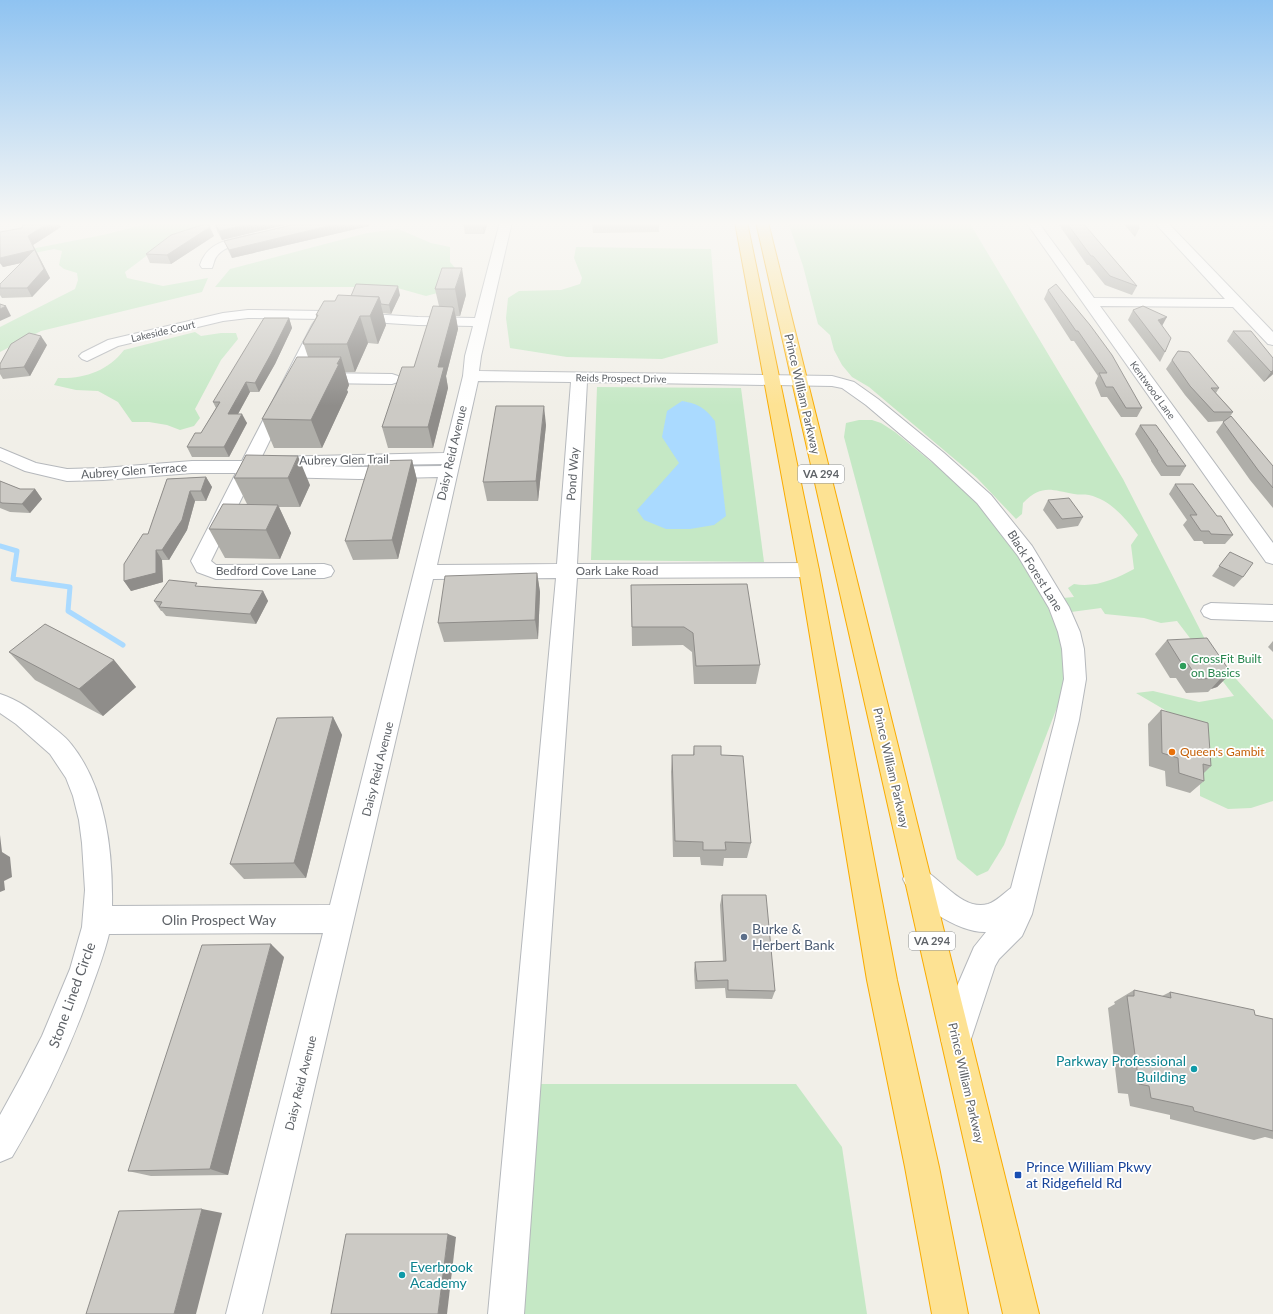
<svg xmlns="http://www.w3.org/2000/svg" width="1273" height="1314" font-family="Lato,sans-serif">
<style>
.green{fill:#c5e8c5}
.water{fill:#aadaff}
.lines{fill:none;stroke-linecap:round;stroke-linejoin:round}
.stream{stroke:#aadaff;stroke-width:5}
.minor-casing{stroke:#b5b8bc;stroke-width:2}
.highway-casing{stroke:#f9ab00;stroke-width:2}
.minor{fill:#fff;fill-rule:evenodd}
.highway{fill:#fde293;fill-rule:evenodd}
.wall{fill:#afaea9}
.shaded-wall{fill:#8f8d8a}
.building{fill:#cccac5;stroke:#8f8d8a}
.leisure-dot{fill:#2e9e5b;stroke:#fff;stroke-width:1.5}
.food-dot{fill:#e8710a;stroke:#fff;stroke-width:1.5}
.service-dot{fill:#5c6f8a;stroke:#fff;stroke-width:1.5}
.culture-dot{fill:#0f9aa8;stroke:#fff;stroke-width:1.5}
.transit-dot{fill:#1a4fb4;stroke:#fff;stroke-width:1.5}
.labels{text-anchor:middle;stroke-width:3.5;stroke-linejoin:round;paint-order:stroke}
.far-street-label{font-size:10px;fill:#5f6368;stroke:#fff}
.shield{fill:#fff;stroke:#8f9295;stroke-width:1}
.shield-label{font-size:11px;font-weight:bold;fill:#5f6368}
.street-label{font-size:12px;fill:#5f6368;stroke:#fff}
.leisure-label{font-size:12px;fill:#27864d;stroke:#fff;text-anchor:start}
.food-label{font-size:12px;fill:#c56008;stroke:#fff;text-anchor:start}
.near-street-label{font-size:14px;fill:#5f6368;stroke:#fff}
.near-service-label{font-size:14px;fill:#4e5e75;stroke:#fff;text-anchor:start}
.near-culture-label{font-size:14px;fill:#0d838f;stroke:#fff;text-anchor:end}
.near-transit-label{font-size:14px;fill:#164399;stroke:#fff;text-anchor:start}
</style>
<rect width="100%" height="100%" fill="#f1efe8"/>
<g class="green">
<polygon points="154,222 222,222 178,232 125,272 127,278 163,286 208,278 202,292 41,331 0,352 0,327 75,289 78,280 77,273 64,269 59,265 62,251 54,249 0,260 0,255 103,235"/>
<path d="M788,222H969L1123,479L1211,651L1273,720V801L1251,808L1228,809L1200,796V733L1182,720L1136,693L1153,691L1199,702L1234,696L1177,621L1161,623L1144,618L1105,614L1101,608L1071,612L1063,598L1074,597L1068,588L1074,584C1095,588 1116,579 1134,569L1131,545L1138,535C1126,519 1111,500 1089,495C1084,494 1079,495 1074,494C1051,490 1042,484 1023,503L1022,514L1016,519L977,478L869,387L852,377L842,365L834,350L830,335L818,324L803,266Z"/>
<polygon points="398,229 431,243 450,247 450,262 461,275 445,291 426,296 394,287 215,287 230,269 367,233"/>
<polygon points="576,247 711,249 718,343 662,359 567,357 510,348 506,318 508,298 519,291 561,290 580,284 582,278 574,258"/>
<path d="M195,332L201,336L221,333H236L238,339L221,360L195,409L200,418L194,426L180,430L167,425L149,422H132L118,402L98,391L76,390L54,385L58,378C84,379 108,371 124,350Z"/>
<polygon points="597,387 741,388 764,562 591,560"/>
<polygon points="859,420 872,420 881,423 895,432 957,483 982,508 1020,559 1045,601 1058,630 1067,660 1061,697 1004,845 988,871 977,876 957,859 844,437 846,423"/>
<polygon points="539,1084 796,1084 842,1147 867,1314 523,1314"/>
</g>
<path class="water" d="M682,401C699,404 705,408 715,421L726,516L714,525L690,529H666L644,520L637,510L679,463L662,437L667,411Z"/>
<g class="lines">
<polyline class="stream" points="0,546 17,551 13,579 70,587 68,611 123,645"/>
<g class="minor-casing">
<g id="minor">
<path d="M500,222H512L481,356L479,371L832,376L854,382L878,399L944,453L991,495L1032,546L1069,607L1080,632L1084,649L1086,679L1079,720L1032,914L1022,936L999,959L995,966L967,1051L956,1055L945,1051L941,1040L958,984L974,947L986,932C959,933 914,904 903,879L907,870L917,866C939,875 962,912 988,904C997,901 1004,893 1011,888L1055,720L1064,679L1062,649L1058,632L1049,608L1018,556L977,503L932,461L866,405L842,388L832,386L587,382L577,564L809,563L816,565L819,570L816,575L809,577L577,578L524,1314H488L556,578L433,579L262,1314H226L323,933L109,934C104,955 96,975 89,995C69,1051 43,1105 12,1157L0,1162V1115L22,1075L42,1036L70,969L82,927L85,890L82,843L79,820L73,796L66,778L50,754L16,724L0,713V694C19,700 33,711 49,724C56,730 65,736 71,744C106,787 113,852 112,906L330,905L438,477L359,479L275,477L269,475L266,471L269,467L264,466L261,462L264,458L270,457L444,453L463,376L465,356L473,326L418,325L324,319L248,318L223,321L118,346L87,361L82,359L79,356L82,353L108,340L223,313L248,310L324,311L418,317L475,318ZM478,381L571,382L557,564L437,565ZM442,464L441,466L359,467L317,466Z"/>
<polygon points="1026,222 1038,222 1094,298 1225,299 1154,222 1167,222 1273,332 1273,345 1268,344 1233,307 1100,306 1273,543 1273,564 1266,562"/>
<path d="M255,234L259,235L261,238L259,241C246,244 226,244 217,256C214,259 214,264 212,268H202L200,265C208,240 233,239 255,234Z"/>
<polygon points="319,321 324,322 326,325 211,561 216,565 324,564 331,566 334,571 331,576 324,578 216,579 197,572 191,561 236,473 192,473 103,480 67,481 25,471 0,460 0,448 36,463 67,469 103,468 192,461 242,461 312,325 314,322"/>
<polygon points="317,373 392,374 398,376 400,379 398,382 392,384 317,383 311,381 309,378 311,375"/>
<polygon points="1211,603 1273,605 1273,621 1211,619 1204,616 1201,611 1204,606"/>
</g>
</g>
<g class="highway-casing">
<g id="highway">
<polygon points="735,222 747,222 819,570 897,980 939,1167 968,1314 932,1314 905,1167 867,980 799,570"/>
<polygon points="756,222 768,222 1039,1314 1003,1314"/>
</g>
</g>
<use href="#minor" class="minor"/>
<use href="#highway" class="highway"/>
</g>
<g class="wall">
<polygon points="214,222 297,222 222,240 217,231"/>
<polygon points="463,222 488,222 484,234 465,234"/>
<polygon points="592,222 659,222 659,232 593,233"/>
<polygon points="1057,222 1082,222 1137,286 1132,295 1105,285 1089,265 1087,265"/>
<polygon points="1122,222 1138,222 1139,229 1135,237"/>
<polygon points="369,226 232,258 228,250 224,241"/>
<polygon points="61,227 33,245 50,278 32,297 2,298 0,295 0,284 21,263 3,267 0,263"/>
<polygon points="214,236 171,264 150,263 146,254"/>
<polygon points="442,268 466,295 460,316 456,316 458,329 446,376 448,388 433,448 388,448 382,427 414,367 439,306 435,289"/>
<polygon points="1048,290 1142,408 1137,417 1121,417 1107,397 1101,397 1095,383 1098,376 1074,341 1071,341 1044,299"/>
<polygon points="400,295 391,314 383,313 386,325 378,344 368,343 355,372 345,372 349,385 347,390 348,392 322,448 274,448 262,419 308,357 303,342 316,317 316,315 335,301 350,296"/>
<polygon points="1133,310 1162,326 1165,352 1160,362 1128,320"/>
<polygon points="289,318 292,328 275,364 259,392 250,392 238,414 247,423 229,457 192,457 187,447 201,433 216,408 213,402"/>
<polygon points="1233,331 1273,358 1273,374 1264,382 1227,341"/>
<polygon points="47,345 30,376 3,379 0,374 0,364"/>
<polygon points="1172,360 1219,388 1216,393 1233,412 1229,418 1273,466 1273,508 1250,480 1216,432 1224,421 1208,422 1185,395 1166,369"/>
<polygon points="546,425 538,501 487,501 483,482"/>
<polygon points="1140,425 1186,466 1180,476 1161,476 1151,461 1151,460 1135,434"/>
<polygon points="246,455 310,485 300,507 279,507 291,533 280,559 225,558 209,529 247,504 234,478"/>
<polygon points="412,460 417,480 398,559 353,560 345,541"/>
<polygon points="206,477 212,487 206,501 195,501 187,530 169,560 162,560 163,582 131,591 124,581 148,534 167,479"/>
<polygon points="0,481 20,489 35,489 42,499 30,513 10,512 0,508"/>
<polygon points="1175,484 1217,516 1233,535 1225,544 1204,544 1202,541 1194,541 1183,525 1187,520 1169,494"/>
<polygon points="1048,500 1083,517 1078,526 1057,529 1043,510"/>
<polygon points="1230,552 1243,577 1234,587 1212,576"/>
<polygon points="537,573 540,592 538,639 444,642 438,623"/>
<polygon points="631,585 760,665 756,684 694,684 692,652 683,645 632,646"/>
<polygon points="199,586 263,591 268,601 256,624 166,616 162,611 161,611 154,601"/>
<polygon points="1167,640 1231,673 1217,687 1211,689 1208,692 1186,693 1176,678 1170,678 1155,654"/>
<polygon points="1273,641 1273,652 1268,647"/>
<polygon points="9,652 114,660 136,687 103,716 35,680"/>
<polygon points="1161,710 1211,766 1203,774 1204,781 1190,793 1166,786 1165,771 1149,766 1148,724"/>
<polygon points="333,717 342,735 306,878 244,879 230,864"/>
<polygon points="694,746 721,755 751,843 747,858 724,858 723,866 701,865 700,857 673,857 671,772 672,755 693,755"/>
<polygon points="722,895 775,991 772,999 726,998 725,988 695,989 694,970 695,962 723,961 720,905"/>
<polygon points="284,957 228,1175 151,1176 128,1171"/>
<polygon points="1134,990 1162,996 1170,992 1255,1015 1273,1019 1273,1139 1265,1137 1254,1140 1170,1119 1170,1115 1130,1106 1128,1094 1118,1093 1108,1008 1115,1004 1114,1002"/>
</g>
<g class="shaded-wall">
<polygon points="50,222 58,222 61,227 33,245 50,278 32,297 27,288 44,269 28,236"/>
<polygon points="258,222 297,222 222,240 219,231"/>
<polygon points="345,222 368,222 369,226 232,258 229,250"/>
<polygon points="482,222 488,222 484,234"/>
<polygon points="210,227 214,236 171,264 167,255"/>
<polygon points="34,250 39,259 3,267 0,263 0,258"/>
<polygon points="462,268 466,295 460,316 455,289"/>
<polygon points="398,286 400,295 391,314 389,305"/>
<polygon points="379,297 386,325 378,344 370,316"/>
<polygon points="6,306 11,316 0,321 0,309"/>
<polygon points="453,307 454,310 454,308 458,329 446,376 448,388 433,448 428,427 438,367"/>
<polygon points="360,316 368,343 355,372 347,344"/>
<polygon points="1167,317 1162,326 1158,320"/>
<polygon points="289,318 292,328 275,364 259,392 255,383"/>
<polygon points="41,336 47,345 30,376 24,367"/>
<polygon points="341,357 349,385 347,390 348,392 322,448 311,420"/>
<polygon points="1273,370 1273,374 1272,375 1264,382 1271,372"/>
<polygon points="246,382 250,392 233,423 228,414"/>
<polygon points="544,406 546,425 538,501 536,481"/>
<polygon points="242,414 247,423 229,457 224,447"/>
<polygon points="298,456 310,485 300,507 288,478"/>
<polygon points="412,460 417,480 398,559 392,540"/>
<polygon points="206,477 212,487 206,501 201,491"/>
<polygon points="35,489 42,499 30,513 22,504"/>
<polygon points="190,491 195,501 187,530 169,560 162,550"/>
<polygon points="278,505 291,533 280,559 266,530"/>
<polygon points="156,550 162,560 163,582 131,591 124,581"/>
<polygon points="537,573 540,592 538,639 535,620"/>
<polygon points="263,591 268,601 256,624 250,614"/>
<polygon points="114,660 136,687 103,716 79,689"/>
<polygon points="1231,673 1217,687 1211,689 1221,678 1221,676"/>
<polygon points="333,717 342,735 306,878 294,863"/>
<polygon points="0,835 2,852 10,857 12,877 4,881 5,890 0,892"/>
<polygon points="271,944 284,957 228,1175 210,1169"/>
<polygon points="202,1209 222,1213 196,1314 174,1314"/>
<polygon points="448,1234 456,1237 447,1314 438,1314"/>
</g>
<g class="building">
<polygon points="23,222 50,222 28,236 44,269 27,288 0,288 0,284 34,250 0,258 0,232 22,228"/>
<polygon points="214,222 258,222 219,231"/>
<polygon points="304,222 345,222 229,250 224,241"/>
<polygon points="1066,222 1082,222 1137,286 1110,276 1093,256 1091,256"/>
<polygon points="1133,222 1138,222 1139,229"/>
<polygon points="208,223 210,227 167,255 146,254 171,235"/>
<polygon points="442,268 462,268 455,289 435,289"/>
<polygon points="356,284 398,286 389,305 381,304 379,297 351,296"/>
<polygon points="1056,284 1090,325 1112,355 1142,408 1126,408 1113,387 1106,387 1099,373 1107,373 1078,331 1076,331 1048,290"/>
<polygon points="338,295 379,297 370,316 360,316 347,344 303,344 304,342 303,342 318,315 316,315 324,301 335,301"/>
<polygon points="0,304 6,306 0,309"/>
<polygon points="433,306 453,307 453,308 454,308 438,367 444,367 428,427 382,427 402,367 414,367"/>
<polygon points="1143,306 1167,317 1158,320 1171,338 1165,352 1133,310"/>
<polygon points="264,318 289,318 271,354 255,383 246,382 228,414 242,414 224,447 187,447 195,433 201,433 220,402 213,402"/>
<polygon points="1233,331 1251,331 1273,358 1273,370 1271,372"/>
<polygon points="29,333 41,336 24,367 0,369 0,364 11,344"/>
<polygon points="1178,351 1189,352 1219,388 1211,388 1233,412 1214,412 1190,386 1172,360"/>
<polygon points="297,357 341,357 337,364 339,364 311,420 262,419"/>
<polygon points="496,406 544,406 536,481 483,482"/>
<polygon points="1231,416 1273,466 1273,488 1258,470 1223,422"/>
<polygon points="1140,425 1156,425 1186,466 1167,466 1157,451 1158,451"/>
<polygon points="246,455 298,456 288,478 234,478"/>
<polygon points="412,460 392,540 345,541 370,461"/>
<polygon points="206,477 201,491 190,491 182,520 162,550 156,550 156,573 124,581 124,564 143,534 148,534 167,479"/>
<polygon points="0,481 20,489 35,489 22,504 2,503 0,502"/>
<polygon points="1175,484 1193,484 1217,516 1221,516 1233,535 1211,534 1209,531 1201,531 1190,515 1197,515"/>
<polygon points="1069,498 1083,517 1062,519 1048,500"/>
<polygon points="223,504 278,505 266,530 209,529"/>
<polygon points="1230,552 1253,563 1243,577 1219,566"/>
<polygon points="537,573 535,620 438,623 445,576"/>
<polygon points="169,580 197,583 195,586 263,591 250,614 159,607 162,602 154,601"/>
<polygon points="747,584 760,665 696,666 693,633 684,627 632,627 631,585"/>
<polygon points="45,624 114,660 79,689 9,652"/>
<polygon points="1207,638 1231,673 1221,676 1221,678 1198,679 1188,664 1182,664 1167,640"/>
<polygon points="1161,710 1208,723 1211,766 1203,764 1204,781 1179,773 1178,758 1162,753"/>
<polygon points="333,717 294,863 230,864 277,718"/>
<polygon points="694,746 721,746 721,755 743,756 751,843 725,842 726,850 703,850 703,842 675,841 672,755 694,755"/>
<polygon points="722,895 766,895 775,991 728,990 728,980 697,981 695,962 726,961"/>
<polygon points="271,944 210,1169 128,1171 202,945"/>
<polygon points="1134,990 1171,998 1170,992 1254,1010 1255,1015 1273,1019 1273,1131 1194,1111 1193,1107 1151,1098 1149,1086 1139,1084 1127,996 1134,996"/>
<polygon points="202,1209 174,1314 86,1314 119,1211"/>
<polygon points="346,1234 448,1234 438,1314 331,1314"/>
</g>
<linearGradient id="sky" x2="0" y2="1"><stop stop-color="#8fc3f1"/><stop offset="0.55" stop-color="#f9f8f5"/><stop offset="1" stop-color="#f9f8f5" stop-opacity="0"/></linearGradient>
<rect width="1273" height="406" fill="url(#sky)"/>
<circle class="leisure-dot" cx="1183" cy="666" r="4"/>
<circle class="food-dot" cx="1172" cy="752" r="4"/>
<circle class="service-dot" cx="744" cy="937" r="4"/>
<g class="culture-dot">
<circle cx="1194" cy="1069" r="4"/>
<circle cx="402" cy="1275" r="4"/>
</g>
<rect class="transit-dot" x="1014" y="1171" width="8" height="8" rx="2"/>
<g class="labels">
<g class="far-street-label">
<text transform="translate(163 331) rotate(-13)" y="4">Lakeside Court</text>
<text transform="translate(621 378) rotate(1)" y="4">Reids Prospect Drive</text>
<text transform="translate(1153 390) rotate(54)" y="4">Kentwood Lane</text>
</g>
<g class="shield">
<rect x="798" y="465" width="46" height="18" rx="3"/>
<rect x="909" y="932" width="46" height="18" rx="3"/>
</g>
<g class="shield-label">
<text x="821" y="478">VA 294</text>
<text x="932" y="945">VA 294</text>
</g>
<g class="street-label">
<text transform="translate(802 394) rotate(77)" y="4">Prince William Parkway</text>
<text transform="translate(452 453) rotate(-77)" y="4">Daisy Reid Avenue</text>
<text transform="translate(344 460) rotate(-1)" y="4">Aubrey Glen Trail</text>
<text transform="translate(134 471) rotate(-4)" y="4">Aubrey Glen Terrace</text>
<text transform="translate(573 474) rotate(-86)" y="4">Pond Way</text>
<text x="266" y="575">Bedford Cove Lane</text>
<text x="617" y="575">Oark Lake Road</text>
<text transform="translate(1035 571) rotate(58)" y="4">Black Forest Lane</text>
<text transform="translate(891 768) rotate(77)" y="4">Prince William Parkway</text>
<text transform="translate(378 769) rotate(-76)" y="4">Daisy Reid Avenue</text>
<text transform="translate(301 1083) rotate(-76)" y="4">Daisy Reid Avenue</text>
<text transform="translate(966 1083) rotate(77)" y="4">Prince William Parkway</text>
</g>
<g class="leisure-label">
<text x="1191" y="663">CrossFit Built<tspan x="1191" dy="14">on Basics</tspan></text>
</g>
<g class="food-label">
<text x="1180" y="756">Queen's Gambit</text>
</g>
<g class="near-street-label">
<text x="219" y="925">Olin Prospect Way</text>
<text transform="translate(72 995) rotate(-70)" y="5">Stone Lined Circle</text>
</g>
<g class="near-service-label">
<text x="752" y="934">Burke &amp;<tspan x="752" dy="16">Herbert Bank</tspan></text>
</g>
<g class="near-culture-label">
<text x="1186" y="1066">Parkway Professional<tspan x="1186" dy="16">Building</tspan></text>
<text x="410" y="1272" text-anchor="start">Everbrook<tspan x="410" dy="16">Academy</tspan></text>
</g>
<g class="near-transit-label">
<text x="1026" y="1172">Prince William Pkwy<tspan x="1026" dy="16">at Ridgefield Rd</tspan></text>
</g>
</g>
</svg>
